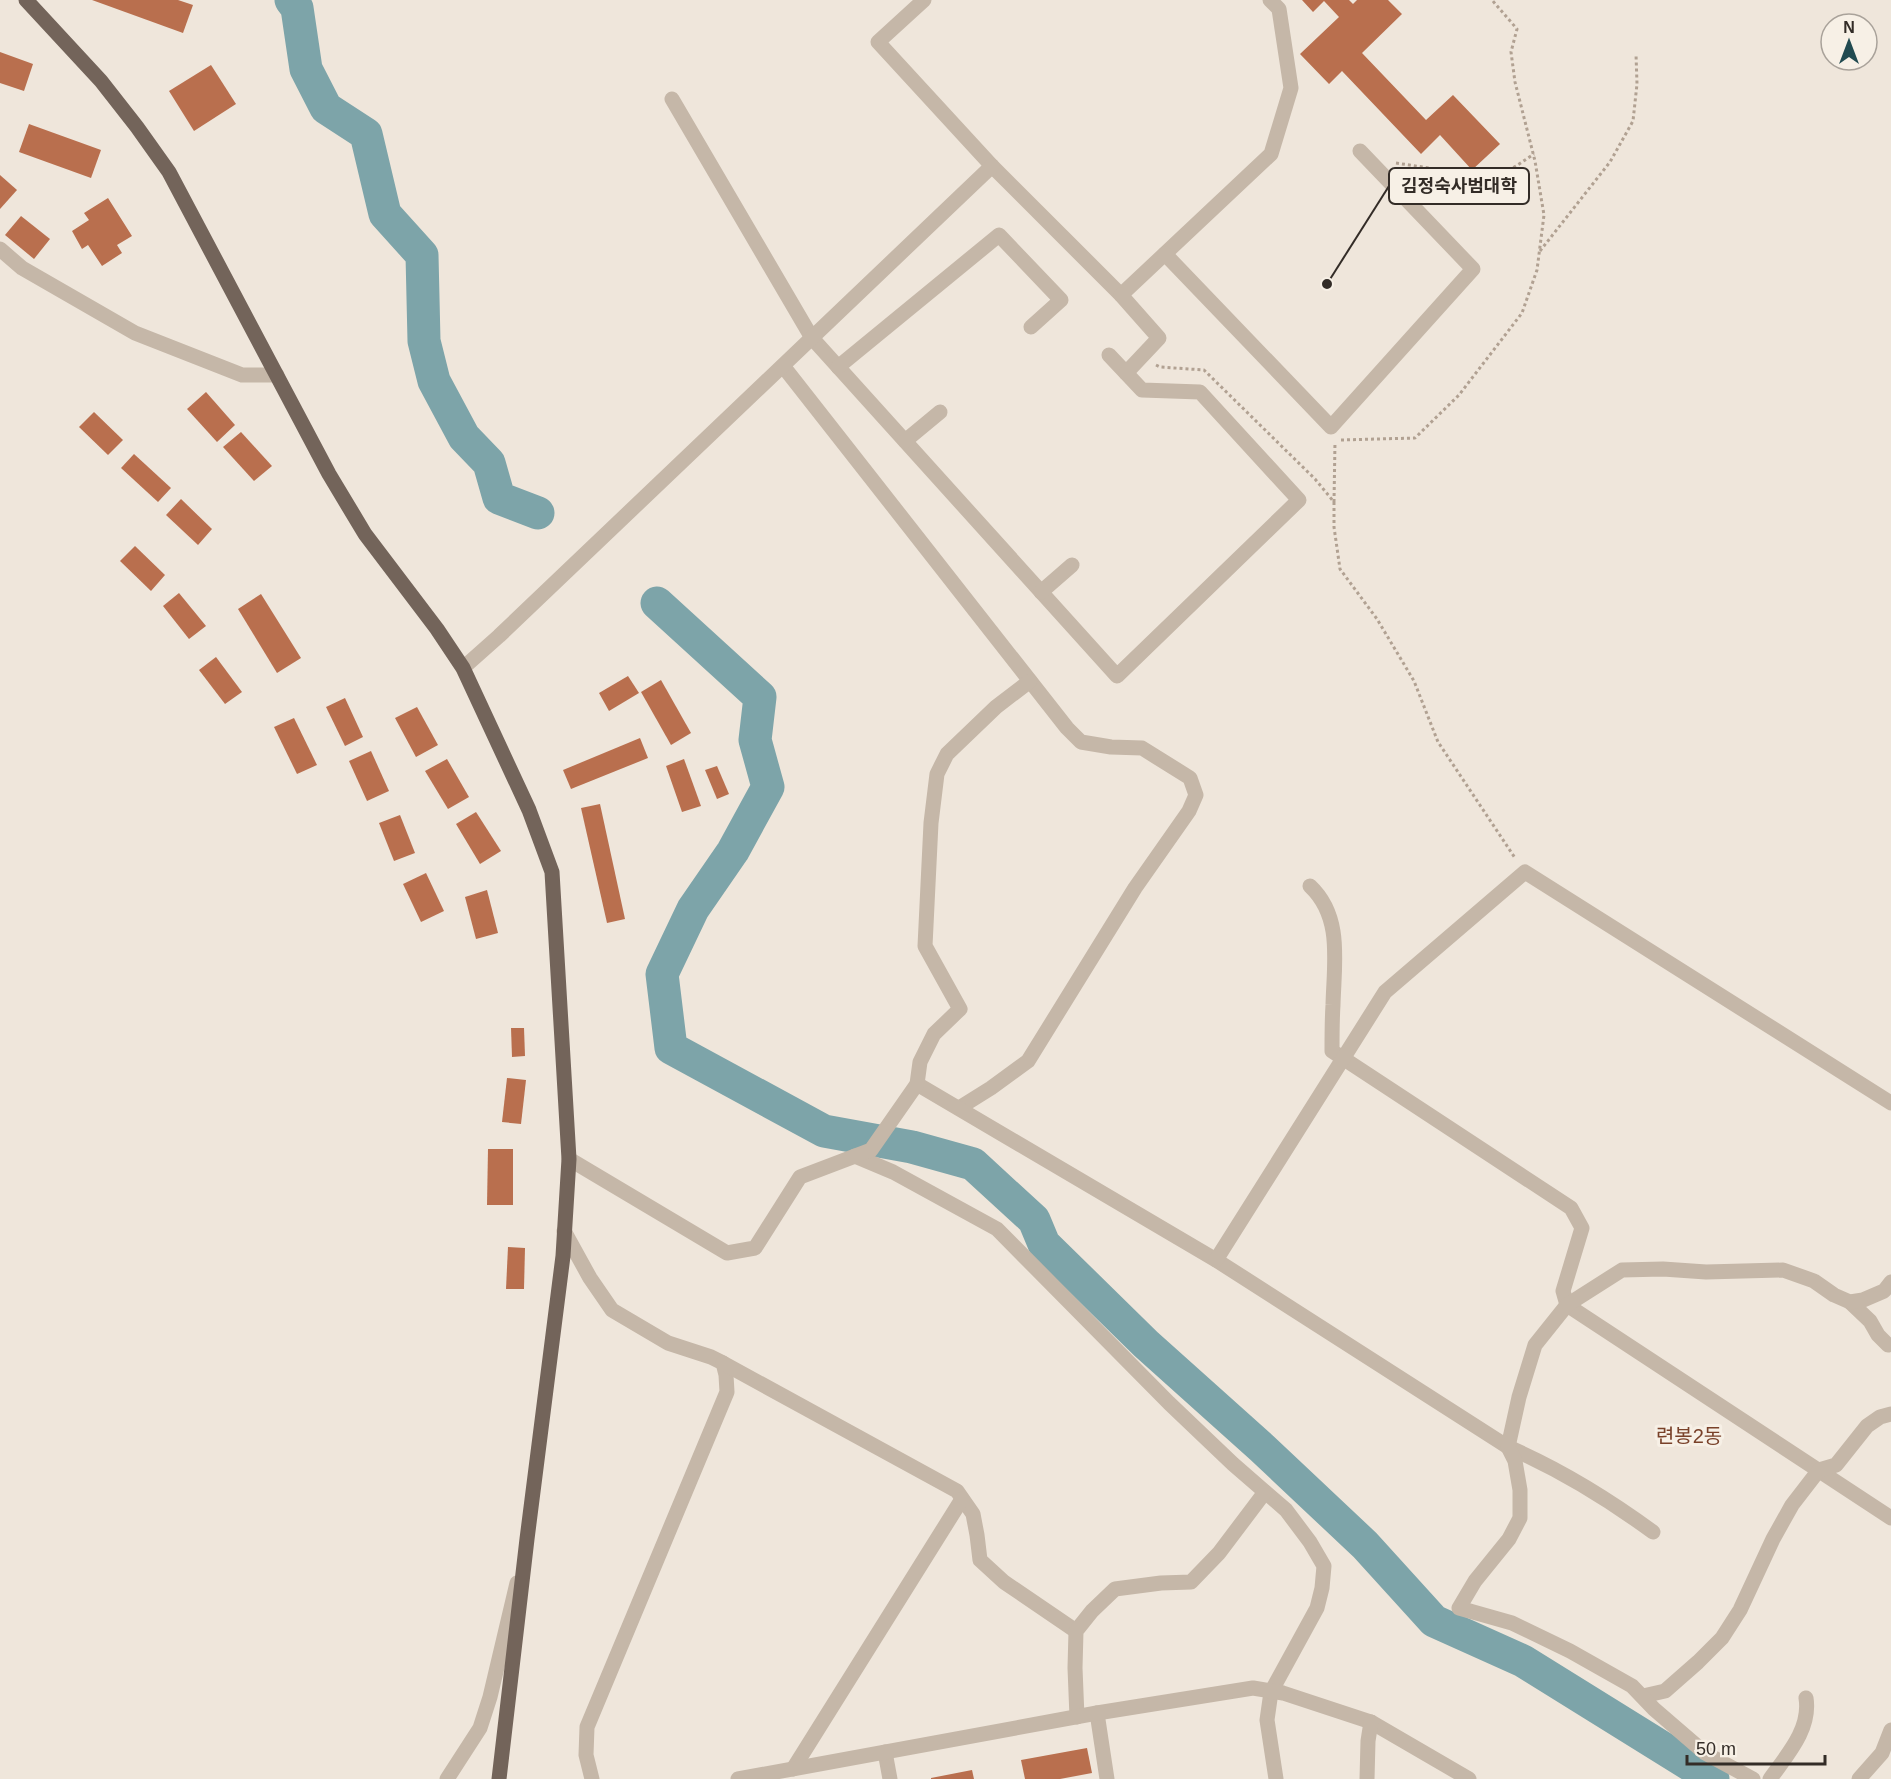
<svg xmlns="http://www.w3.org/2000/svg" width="1891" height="1779" font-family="Helvetica,'Noto Sans KR',sans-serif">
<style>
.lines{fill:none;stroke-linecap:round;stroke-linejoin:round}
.river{stroke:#7da4a9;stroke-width:33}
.building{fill:#b96f4e}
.path{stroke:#b1a192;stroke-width:3;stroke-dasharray:3 3;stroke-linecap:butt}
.minor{stroke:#c5b7a8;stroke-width:15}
.major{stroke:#73645a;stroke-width:15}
.labels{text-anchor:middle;stroke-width:6;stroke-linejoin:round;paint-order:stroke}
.quarter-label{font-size:20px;fill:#794129;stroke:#f7f0e6}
.leader{fill:none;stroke:#332c27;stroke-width:2}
.callout-dot{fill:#332c27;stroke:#f7f0e6;stroke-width:2}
.callout{fill:#f7f0e6;stroke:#332c27;stroke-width:2}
.callout-label{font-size:18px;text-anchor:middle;font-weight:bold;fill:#332c27}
</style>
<rect width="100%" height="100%" fill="#efe6db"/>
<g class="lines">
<g class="river">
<polyline points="291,0 297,8 306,69 326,108 366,134 385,214 422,255 424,341 434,381 464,437 489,463 499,498 538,513"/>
<polyline points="657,603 760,697 755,740 768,787 733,851 693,909 662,974 671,1048 824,1131 912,1147 973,1164 1034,1220 1044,1244 1146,1344 1262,1448 1365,1545 1434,1621 1523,1661 1713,1779"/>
</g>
</g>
<g class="building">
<polygon points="92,0 178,0 193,5 183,33"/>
<polygon points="1302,0 1349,0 1353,4 1357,0 1388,0 1402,14 1362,53 1426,120 1453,95 1500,144 1472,170 1440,135 1421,154 1342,71 1329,84 1300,54 1339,17 1324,1 1313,12"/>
<polygon points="0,52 33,64 24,91 0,83"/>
<polygon points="211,65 236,104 194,131 169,91"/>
<polygon points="29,124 101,150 91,178 19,152"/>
<polygon points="0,175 17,190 0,209"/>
<polygon points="108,198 132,236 117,245 122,253 102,266 88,245 82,249 72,231 89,220 84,213"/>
<polygon points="21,216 50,239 34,259 5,235"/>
<polygon points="206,392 235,425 217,442 187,409"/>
<polygon points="94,412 123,440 108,455 79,427"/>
<polygon points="241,432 272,466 254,481 223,447"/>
<polygon points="134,454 171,488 158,502 121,468"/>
<polygon points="181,499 212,529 198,545 166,515"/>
<polygon points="135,546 165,575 151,591 120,561"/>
<polygon points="179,593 206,626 189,639 163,606"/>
<polygon points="261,594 301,658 277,673 238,609"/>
<polygon points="216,657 242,692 225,704 199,670"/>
<polygon points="628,676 639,693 609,711 599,693"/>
<polygon points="661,680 691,733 671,745 641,692"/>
<polygon points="345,698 363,737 345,746 326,707"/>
<polygon points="417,707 438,745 416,757 395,718"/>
<polygon points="294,718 317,765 297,774 274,727"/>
<polygon points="640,738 648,758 571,789 563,770"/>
<polygon points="371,751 389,791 367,801 349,761"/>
<polygon points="447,759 469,797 448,809 425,771"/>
<polygon points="684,759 701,806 682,812 666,766"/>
<polygon points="717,766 729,794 717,799 705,770"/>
<polygon points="600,804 625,919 607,923 581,808"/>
<polygon points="476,812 501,851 480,864 456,824"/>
<polygon points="400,815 415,853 394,861 379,823"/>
<polygon points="426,873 444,911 421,922 403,884"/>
<polygon points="487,890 498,933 476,939 465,897"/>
<polygon points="511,1028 524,1028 525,1056 512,1057"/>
<polygon points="507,1078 526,1080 521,1124 502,1122"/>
<polygon points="488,1149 513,1149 513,1205 487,1205"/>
<polygon points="508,1247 525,1248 524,1289 506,1289"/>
<polygon points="1087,1748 1092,1773 1060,1779 1025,1779 1021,1760"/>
<polygon points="972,1770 974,1779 931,1779 931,1778"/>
</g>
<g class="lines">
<g class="path">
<polyline points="1396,163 1482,176 1501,174 1516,166 1534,154"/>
<polyline points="1540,251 1610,162 1633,121 1637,84 1636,54"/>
<polyline points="1156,365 1160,367 1204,370 1315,479 1334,502 1334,527 1340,569 1377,619 1414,681 1438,742 1515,858"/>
<polyline points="1341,440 1415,438 1459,395 1522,313 1537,270 1544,215 1535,161 1515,82 1511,52 1517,29 1492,0"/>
<polyline points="1334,502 1335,442"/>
</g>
<g class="minor">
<polyline points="924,0 878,42 992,166 1121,295 1271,154 1291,88 1279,9 1270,0"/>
<polyline points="672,99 812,338 1117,676 1299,500 1200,392 1142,390 1109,355"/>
<polyline points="0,249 22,268 135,333 242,375 277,375"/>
<polyline points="1165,254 1331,427 1473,269 1360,151"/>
<polyline points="1121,295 1159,338 1126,373"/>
<polyline points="783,366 1067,728 1081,742 1111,747 1142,748 1190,778 1196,795 1189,811 1135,888 1028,1061 991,1088 959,1108"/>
<polyline points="838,367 999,235 1061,300 1031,327"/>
<polyline points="905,441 940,412"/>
<polyline points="1041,592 1072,565"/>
<polyline points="463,668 499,636 992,166"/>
<path d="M1310,886C1343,917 1334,963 1333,1005C1332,1020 1332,1036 1332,1051L1571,1208L1582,1228L1563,1291L1567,1305L1891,1518"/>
<path d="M917,1084L1216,1260L1508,1447C1559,1469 1608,1499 1653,1532"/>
<polyline points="855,1156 893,1172 997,1229 1169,1403 1233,1464 1286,1510 1310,1542 1324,1566 1322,1588 1317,1608 1271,1692 1267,1720 1276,1779"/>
<polyline points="569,1159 727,1253 755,1248 800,1177 871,1150 917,1084 920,1062 934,1034 960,1009 925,946 931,823 937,774 947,754 996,707 1030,681"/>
<polyline points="564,1231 590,1278 612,1310 668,1343 711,1357 723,1363 726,1375 727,1392 587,1727 586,1755 592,1779"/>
<polyline points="1216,1260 1385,992 1525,872 1891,1103"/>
<polyline points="1850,1302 1870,1321 1878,1335 1888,1345"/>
<polyline points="723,1363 957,1491 973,1514 977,1535 980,1560 1004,1582 1076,1631"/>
<polyline points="1643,1696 1665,1691 1698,1662 1722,1638 1740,1610 1773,1539 1792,1505 1819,1470 1836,1465 1867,1426 1880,1417 1891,1414"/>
<polyline points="1097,1713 1107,1779"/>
<polyline points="1077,1717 1075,1668 1076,1631 1092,1611 1115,1589 1161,1583 1191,1582 1219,1553 1265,1492"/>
<polyline points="885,1752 890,1779"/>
<polyline points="793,1769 962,1499"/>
<polyline points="447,1779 480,1728 490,1697 517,1583"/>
<polyline points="738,1779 1097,1713 1253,1688 1283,1693 1371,1722 1469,1779"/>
<polyline points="1367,1779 1368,1741 1371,1722"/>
<polyline points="1753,1779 1705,1753 1654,1709 1632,1686 1570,1651 1512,1623 1459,1608 1475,1581 1509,1539 1520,1518 1520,1490 1515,1461 1508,1447 1519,1397 1535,1345 1567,1305 1622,1270 1663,1269 1706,1272 1783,1270 1814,1281 1834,1295 1850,1302 1863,1300 1884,1291 1891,1282"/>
<path d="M1770,1779C1787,1755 1811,1729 1806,1698"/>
<polyline points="1859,1779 1882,1753 1891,1730"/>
</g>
<polyline class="major" points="26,0 101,81 137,127 169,172 329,474 365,534 437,629 463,668 529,810 552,872 569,1159 563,1256 527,1539 499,1779"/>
</g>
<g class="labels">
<g class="quarter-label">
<text x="1689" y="1443">련봉2동</text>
</g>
</g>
<path class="leader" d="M1327 284L1389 186"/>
<circle class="callout-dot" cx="1327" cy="284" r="6"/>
<rect class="callout" x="1389" y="168" width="140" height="36" rx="6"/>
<g class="callout-label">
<text x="1459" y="192">김정숙사범대학</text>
</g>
<g transform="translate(1849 42)"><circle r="28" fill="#f7f0e6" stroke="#a9a29a" stroke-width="1.5"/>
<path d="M0-4.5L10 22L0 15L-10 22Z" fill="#214a50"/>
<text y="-9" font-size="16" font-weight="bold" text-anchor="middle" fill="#332c27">N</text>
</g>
<path d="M1687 1755v9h138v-9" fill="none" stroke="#332c27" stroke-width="3"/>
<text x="1696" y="1755" font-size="18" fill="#332c27" stroke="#f7f0e6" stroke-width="4.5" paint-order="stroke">50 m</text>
</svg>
